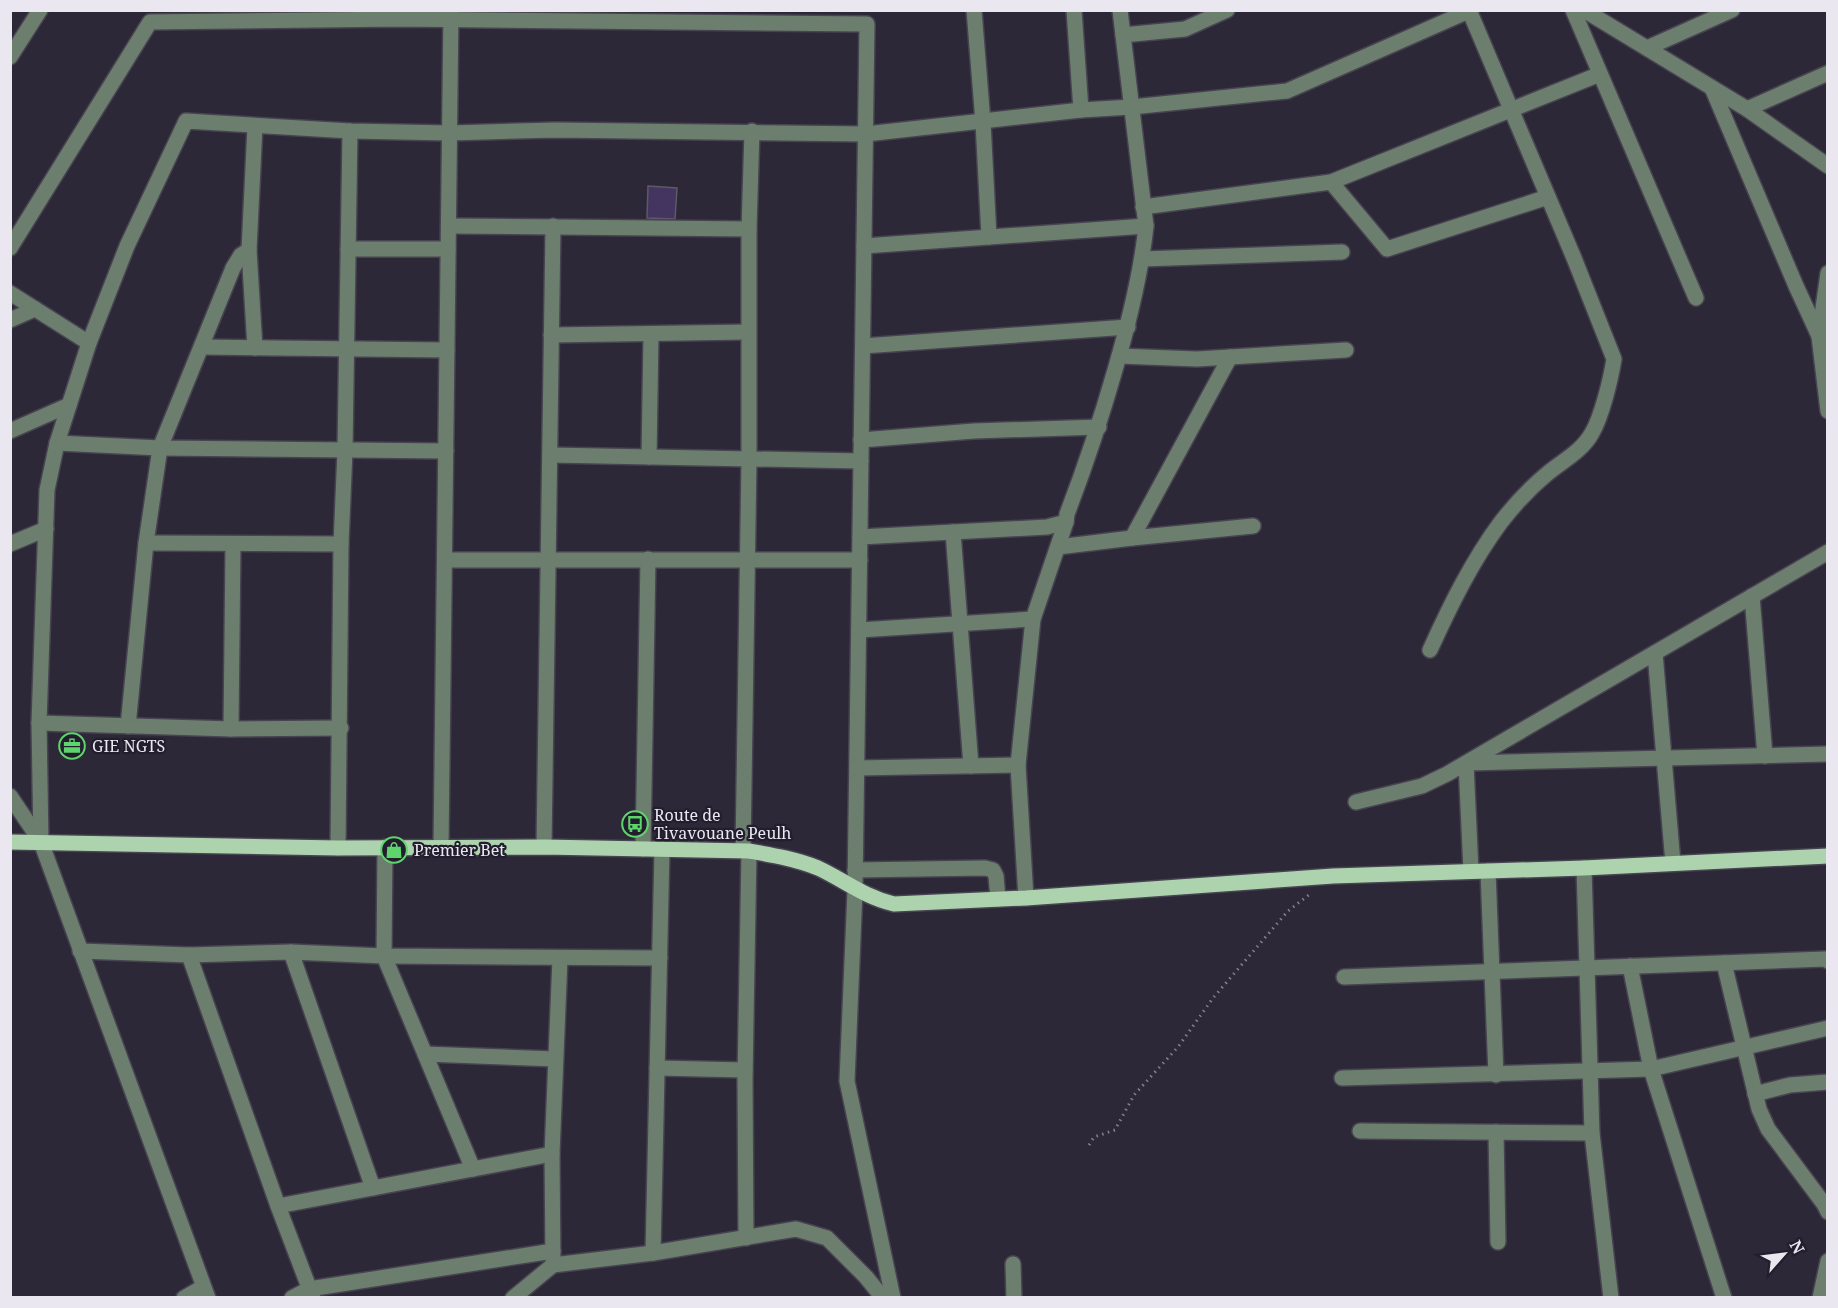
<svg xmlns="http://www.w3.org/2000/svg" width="1838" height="1308" font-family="'Noto Serif',serif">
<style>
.building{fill:#433460;stroke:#5e596a;stroke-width:1.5}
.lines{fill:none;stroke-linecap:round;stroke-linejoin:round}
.minor-casing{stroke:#474351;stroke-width:18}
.major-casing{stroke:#474351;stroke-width:18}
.path{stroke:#84808d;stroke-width:3;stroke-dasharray:1.5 4.5;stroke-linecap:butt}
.minor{stroke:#6c7e6d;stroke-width:15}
.major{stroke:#add3ae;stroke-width:15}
.labels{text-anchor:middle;stroke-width:4.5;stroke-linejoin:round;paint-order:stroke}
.poi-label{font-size:16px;fill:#eae7f1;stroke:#231e2d;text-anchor:start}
</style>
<rect width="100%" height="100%" fill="#2d2837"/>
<polygon class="building" points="648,186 677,188 675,219 647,218"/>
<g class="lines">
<g class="minor-casing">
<g id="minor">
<polyline points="974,10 983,122 989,237"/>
<polyline points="1074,10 1081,110"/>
<polyline points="1573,10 1696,298"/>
<polyline points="1584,10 1747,109 1828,166"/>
<polyline points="1123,35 1185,29 1227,10"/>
<polyline points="1647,48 1732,10"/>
<polyline points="10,57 40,10"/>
<polyline points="1712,88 1796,286 1819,336"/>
<polyline points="1747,109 1828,73"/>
<polyline points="255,126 249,250 255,348"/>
<polyline points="1331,182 1387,249 1548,197"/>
<polyline points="1143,207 1331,182 1600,74"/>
<polyline points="449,226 749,229"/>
<polyline points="864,246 1146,226"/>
<polyline points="10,248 150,22 400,19 867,24 855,890 847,1081 893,1298"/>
<polyline points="348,249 448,249"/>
<polyline points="1142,259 1342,252"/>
<polyline points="1828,273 1819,336 1828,411"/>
<polyline points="10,293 89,343"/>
<polyline points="10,320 35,309"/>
<polyline points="551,335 748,332"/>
<polyline points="863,346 1128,327"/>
<polyline points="202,347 447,350"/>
<polyline points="1119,356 1197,359 1346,350"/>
<polyline points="10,431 69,405"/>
<polyline points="861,440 974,431 1099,427"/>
<polyline points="57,443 160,448 446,451"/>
<polyline points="550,455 861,461"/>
<polyline points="649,457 651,335"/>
<polyline points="953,532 971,766"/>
<polyline points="860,537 1047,527 1066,522"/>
<polyline points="1132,538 1230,357"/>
<polyline points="146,543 341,544"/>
<polyline points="10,544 46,529"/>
<polyline points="1058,547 1132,538 1253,526"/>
<polyline points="445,560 860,560"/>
<polyline points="1752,596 1765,756"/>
<polyline points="859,630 1033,619"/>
<path d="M1430,650C1450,606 1472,561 1501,522C1515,504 1531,487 1548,473C1564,460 1582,451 1592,433C1602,416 1611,378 1614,359L1574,258L1469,10"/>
<polyline points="1655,653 1673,863"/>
<polyline points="39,723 231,729 341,728"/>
<polyline points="128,726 146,543 160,448 233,268 241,255 249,250"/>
<polyline points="231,729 233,544"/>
<polyline points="1466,763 1471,871"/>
<polyline points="1469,763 1828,754"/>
<polyline points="857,768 1018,765"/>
<polyline points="10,796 41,842 208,1298"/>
<polyline points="1356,802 1422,786 1447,774 1828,552"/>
<polyline points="41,842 39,723 47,490 57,443 89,343 127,246 186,121 350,131 450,133 555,130 866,134 1081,110 1132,107 1287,91 1471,10"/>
<polyline points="385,847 384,956 473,1169"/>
<polyline points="441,847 451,10"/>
<polyline points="544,847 553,226"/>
<polyline points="338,848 341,544 345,450 350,131"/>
<polyline points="643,849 648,559"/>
<polyline points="743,851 749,459 749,229 752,131"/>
<polyline points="1584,868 1592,1133 1611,1298"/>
<polyline points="855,870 985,868 993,870 996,876 998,899"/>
<polyline points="1488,871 1496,1075"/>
<path d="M1026,898L1018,765L1033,619L1066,522L1067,514C1085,467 1101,419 1115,370C1129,322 1141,275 1146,226L1120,10"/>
<polyline points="80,951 189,955 291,952 384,956 660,958"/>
<polyline points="291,952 373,1188"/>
<polyline points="189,955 278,1206 313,1298"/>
<polyline points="1724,963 1759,1109 1768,1129 1824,1204 1828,1212"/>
<polyline points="1630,966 1651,1069 1724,1298"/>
<polyline points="1344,977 1825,959 1828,961"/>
<polyline points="425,1054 555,1059"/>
<polyline points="657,1068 745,1070"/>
<polyline points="1342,1078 1651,1069 1828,1028"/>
<polyline points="1755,1094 1790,1085 1828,1082"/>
<polyline points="1360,1131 1592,1133"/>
<polyline points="1496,1132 1498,1242"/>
<polyline points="278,1206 552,1154"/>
<polyline points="746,1238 745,1079 749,851"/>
<polyline points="653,1253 662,850"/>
<polyline points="1013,1264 1014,1298"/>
<polyline points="553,1265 552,1154 560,958"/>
<polyline points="184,1298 203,1287"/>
<polyline points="292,1298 309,1289 553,1251"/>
<polyline points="513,1298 553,1265 653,1253 796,1229 827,1238 866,1277 883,1298"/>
<polyline points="1820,1298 1828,1261"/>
</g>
</g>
<g class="major-casing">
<path id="major" d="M10,842L338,848L544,847L749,851C772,855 796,859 818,868C844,880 864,897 894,904L1026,898L1333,876L1584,868L1828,856"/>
</g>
<polyline class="path" points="1089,1145 1094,1137 1115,1130 1134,1095 1178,1047 1213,998 1288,911 1310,894"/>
<use href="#minor" class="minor"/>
<use href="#major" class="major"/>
</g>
<defs>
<g id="office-ring" transform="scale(1.35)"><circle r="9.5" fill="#231e2d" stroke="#5ed56c" stroke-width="1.5"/><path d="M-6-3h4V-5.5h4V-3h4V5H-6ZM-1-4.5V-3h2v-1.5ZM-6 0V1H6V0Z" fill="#5ed56c"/></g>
<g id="bus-ring" transform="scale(1.35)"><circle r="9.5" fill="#231e2d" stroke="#5ed56c" stroke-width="1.5"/><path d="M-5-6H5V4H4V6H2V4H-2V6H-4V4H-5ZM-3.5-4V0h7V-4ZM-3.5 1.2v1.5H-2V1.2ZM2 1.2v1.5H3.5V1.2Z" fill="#5ed56c"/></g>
<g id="shop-ring" transform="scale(1.35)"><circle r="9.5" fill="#231e2d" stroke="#5ed56c" stroke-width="1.5"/><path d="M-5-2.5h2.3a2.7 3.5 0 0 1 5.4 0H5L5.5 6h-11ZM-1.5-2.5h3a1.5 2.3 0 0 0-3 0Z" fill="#5ed56c"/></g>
</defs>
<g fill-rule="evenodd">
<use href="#office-ring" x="72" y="746"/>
<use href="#bus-ring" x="635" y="824"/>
<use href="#shop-ring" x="394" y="850"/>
</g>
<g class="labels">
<g class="poi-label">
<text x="92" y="752">GIE NGTS</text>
<text x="654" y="821">Route de<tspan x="654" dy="18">Tivavouane Peulh</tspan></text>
<text x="414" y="856">Premier Bet</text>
</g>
</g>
<rect width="1838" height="1308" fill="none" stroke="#eae7f1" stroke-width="24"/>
<g transform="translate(1784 1254) rotate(62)" stroke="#231e2d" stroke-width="4.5" paint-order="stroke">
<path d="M0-4.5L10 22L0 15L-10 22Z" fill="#eae7f1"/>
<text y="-9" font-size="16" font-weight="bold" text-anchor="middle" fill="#eae7f1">N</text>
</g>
</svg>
